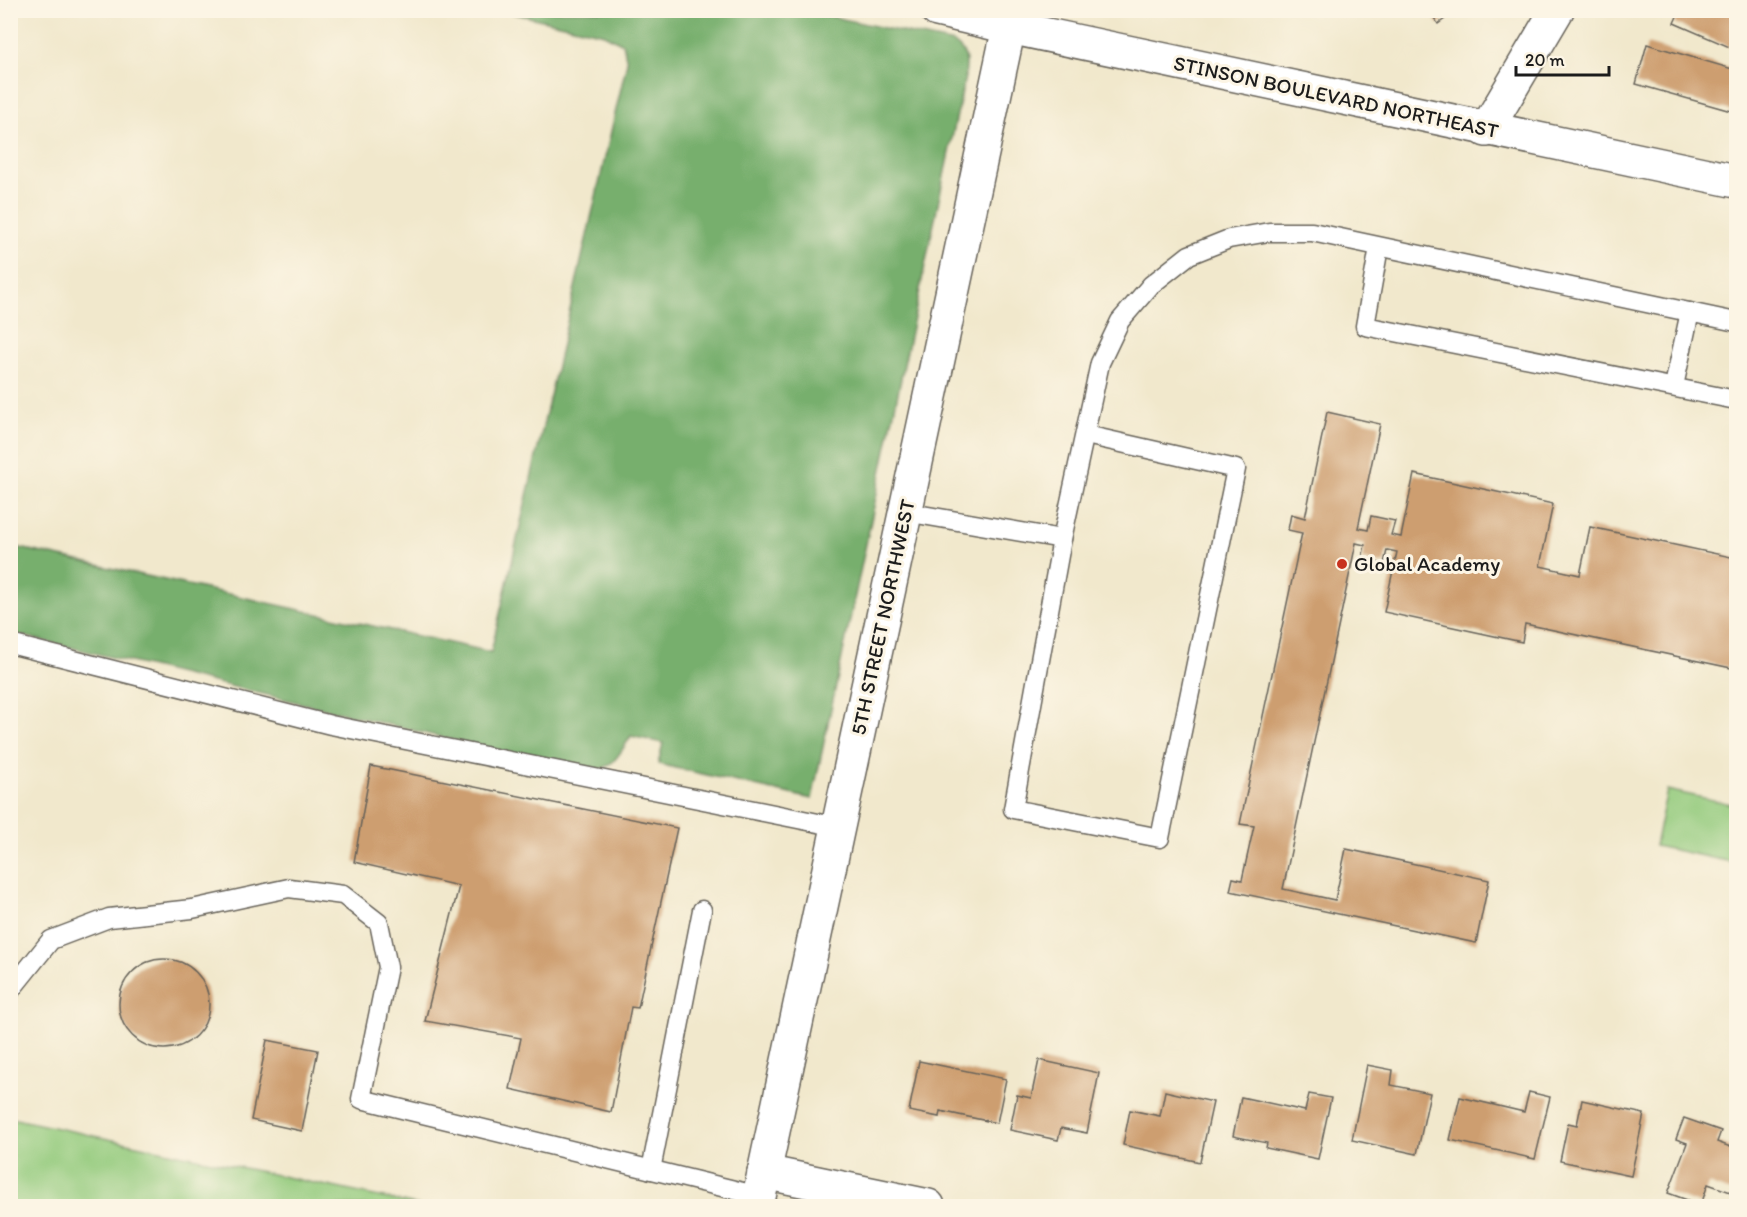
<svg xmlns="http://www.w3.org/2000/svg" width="1747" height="1217" font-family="Itim,sans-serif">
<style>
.green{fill:#94cb7e;stroke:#58744d;stroke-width:1.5}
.forest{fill:#77af6d;stroke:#4a6644;stroke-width:1.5}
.building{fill:#cd9e6f}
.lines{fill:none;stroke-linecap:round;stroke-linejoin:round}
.lane-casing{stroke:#67635a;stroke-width:21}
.street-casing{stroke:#67635a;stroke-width:36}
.secondary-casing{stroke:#67635a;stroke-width:36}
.lane{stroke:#fff;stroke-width:18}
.street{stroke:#fff;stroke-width:33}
.secondary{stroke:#fff;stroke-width:33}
.poi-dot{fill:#c8321e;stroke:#fcf5e5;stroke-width:2}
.labels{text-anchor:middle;stroke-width:6;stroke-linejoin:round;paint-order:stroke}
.street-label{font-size:21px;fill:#1c1c1c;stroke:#fcf5e5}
.poi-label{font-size:21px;fill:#1c1c1c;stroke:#fcf5e5;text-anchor:start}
</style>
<rect width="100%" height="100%" fill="#fcf5e5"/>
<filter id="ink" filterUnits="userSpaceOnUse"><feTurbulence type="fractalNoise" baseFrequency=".0167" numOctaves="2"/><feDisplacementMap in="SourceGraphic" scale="12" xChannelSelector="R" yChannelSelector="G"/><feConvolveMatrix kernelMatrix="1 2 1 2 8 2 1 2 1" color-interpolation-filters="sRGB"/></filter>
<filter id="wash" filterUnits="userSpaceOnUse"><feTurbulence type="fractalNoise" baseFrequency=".008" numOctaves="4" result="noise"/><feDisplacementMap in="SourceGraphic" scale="24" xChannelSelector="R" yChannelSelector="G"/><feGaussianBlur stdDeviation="1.35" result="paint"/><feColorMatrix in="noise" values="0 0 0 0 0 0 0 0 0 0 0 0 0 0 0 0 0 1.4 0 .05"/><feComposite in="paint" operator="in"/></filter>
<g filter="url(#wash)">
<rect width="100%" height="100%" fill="#f1e8cc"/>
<g class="green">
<polygon points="1667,790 1736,805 1736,863 1655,846"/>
<polygon points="10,1118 11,1118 421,1206 11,1206"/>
</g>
<path class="forest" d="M502,11H806L954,43C968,53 967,61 965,77L812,799L658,764L663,743L631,736C618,756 615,767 589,773L11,633V546L491,652L627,62L623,44L604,34Z"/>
<g id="blocks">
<g class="building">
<polygon points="1429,10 1457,10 1438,24"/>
<polygon points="1680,10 1736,10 1734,49 1674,23"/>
<polygon points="1647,44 1736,70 1736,90 1731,111 1636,84"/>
<polygon points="1327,412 1380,424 1358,528 1368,530 1371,516 1395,521 1391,535 1401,537 1414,474 1553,504 1540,566 1580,575 1590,527 1736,558 1736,669 1525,624 1522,642 1384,612 1397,552 1387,550 1384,564 1362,559 1365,545 1356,543 1283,889 1335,900 1346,849 1489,880 1476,943 1230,891 1233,878 1242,880 1254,826 1240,824 1302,533 1288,530 1291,514 1305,518"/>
<polygon points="371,766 677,828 638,1008 631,1007 611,1112 510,1089 521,1038 425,1021 459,886 354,862"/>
<circle cx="164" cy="1004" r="45"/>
<polygon points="267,1040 318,1050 302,1131 251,1120"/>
<polygon points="1039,1060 1099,1073 1087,1133 1061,1128 1058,1140 1010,1130 1017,1095 1031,1098"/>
<polygon points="919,1061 1006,1079 997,1123 940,1111 939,1117 909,1111"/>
<polygon points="1367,1065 1393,1070 1391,1085 1430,1093 1417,1154 1352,1140"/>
<polygon points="1165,1091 1213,1102 1200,1162 1123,1145 1130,1110 1160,1116"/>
<polygon points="1529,1092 1550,1097 1535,1159 1450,1140 1460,1097 1524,1112"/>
<polygon points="1309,1094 1331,1098 1318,1159 1266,1148 1267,1143 1233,1136 1241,1097 1305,1111"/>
<polygon points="1582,1100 1644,1114 1631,1176 1560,1161 1568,1123 1577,1125"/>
<polygon points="1684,1118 1721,1131 1717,1142 1736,1149 1736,1194 1708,1184 1701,1205 1668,1193 1687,1143 1676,1139"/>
</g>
</g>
</g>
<g filter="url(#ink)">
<use href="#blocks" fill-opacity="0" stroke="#67635a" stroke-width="1.5"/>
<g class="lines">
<g class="lane-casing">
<g id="lane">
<polyline points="1379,247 1365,326 1736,400"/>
<polyline points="1674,386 1690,312"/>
<polyline points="905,512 1062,539 1100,363 1120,321 1151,285 1189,255 1229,239 1269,232 1312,232 1736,322"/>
<polyline points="1062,539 1013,809 1160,838 1236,469 1086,435"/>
<polyline points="10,644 331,725 838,827"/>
<polyline points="10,991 51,940 109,918 192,909 289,888 343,895 379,923 388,967 361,1099 759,1196"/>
<polyline points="651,1170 702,910"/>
</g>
</g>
<g class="street-casing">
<g id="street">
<polyline points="1009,27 1736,181"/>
<polyline points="1486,130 1557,10"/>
<polyline points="764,1172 928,1206"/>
</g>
</g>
<g class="secondary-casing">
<polyline id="secondary" points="757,1206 1009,27 937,10"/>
</g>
<use href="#lane" class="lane"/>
<use href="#street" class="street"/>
<use href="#secondary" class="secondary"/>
</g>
</g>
<circle class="poi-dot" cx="1342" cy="564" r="6"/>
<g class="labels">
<g class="street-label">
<text transform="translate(1336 97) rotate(12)" y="7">STINSON BOULEVARD NORTHEAST</text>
<text transform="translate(883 617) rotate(-78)" y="7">5TH STREET NORTHWEST</text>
</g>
<g class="poi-label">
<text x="1354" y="571">Global Academy</text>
</g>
</g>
<rect width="1747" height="1217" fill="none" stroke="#fcf5e5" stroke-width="36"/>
<path d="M1516 66v9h93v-9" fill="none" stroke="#1c1c1c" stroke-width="3"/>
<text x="1525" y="66" font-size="18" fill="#1c1c1c" stroke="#fcf5e5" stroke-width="4.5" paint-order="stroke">20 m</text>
</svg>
